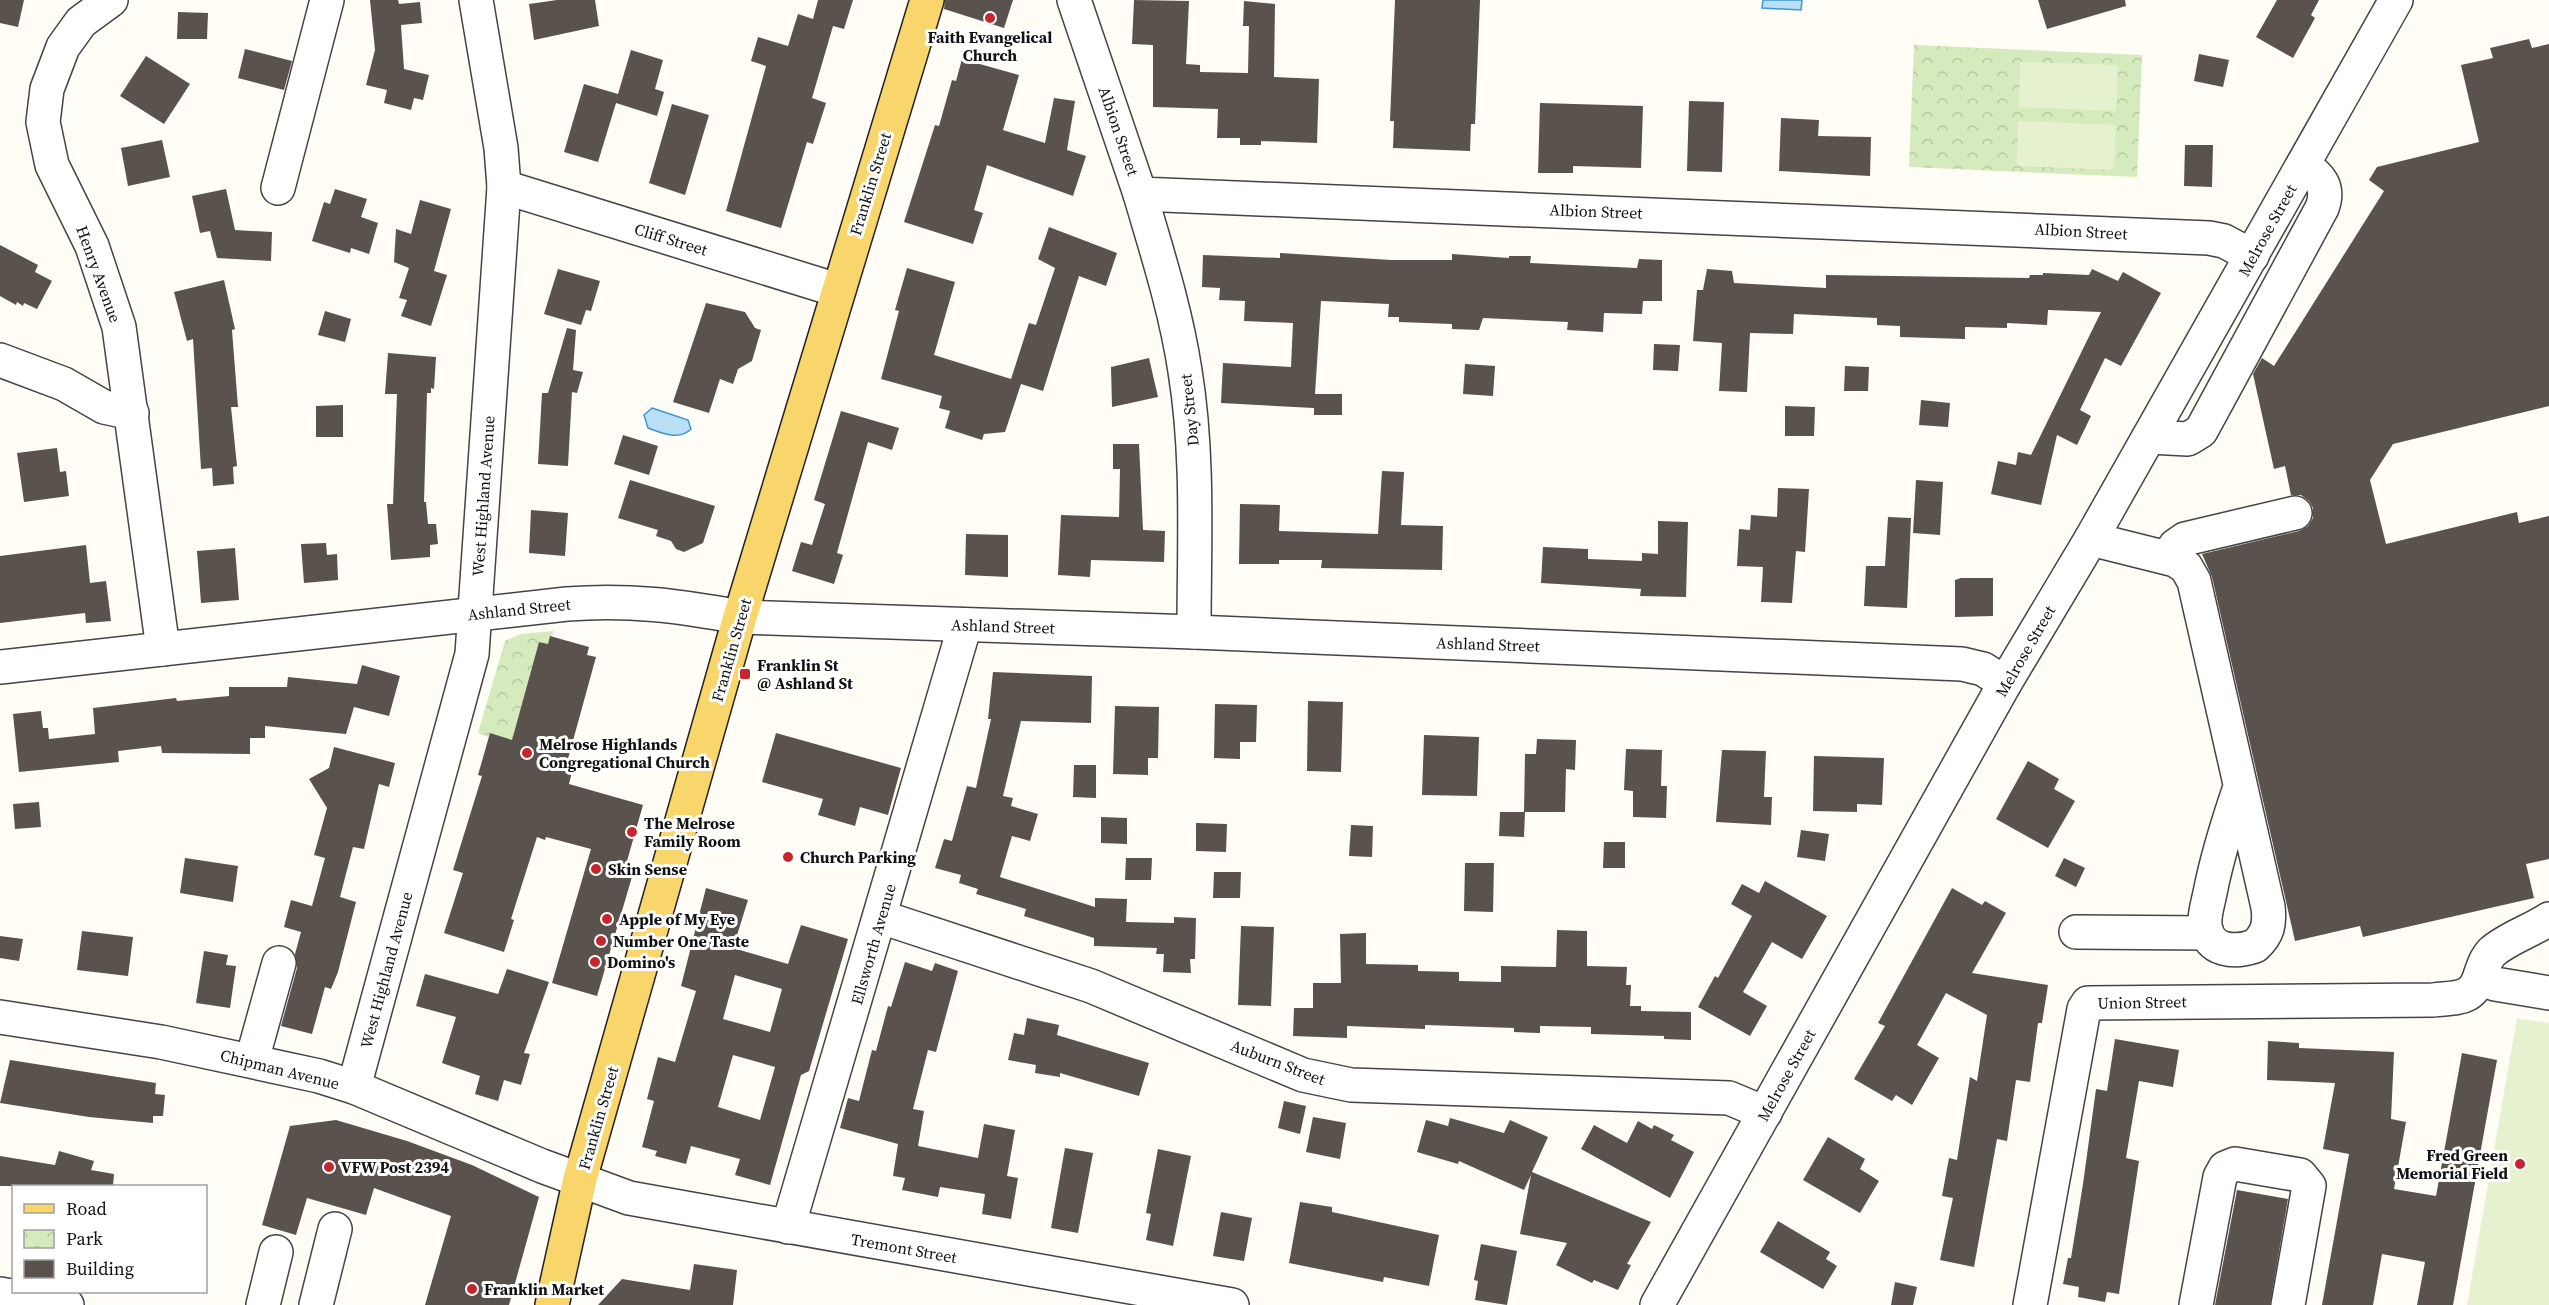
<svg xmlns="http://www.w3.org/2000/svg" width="2549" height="1305" font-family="'Source Serif 4',serif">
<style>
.park{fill:url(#park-crowns)}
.pitch{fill:#e6f2cf}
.water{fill:#b9e0f7;stroke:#3f96cf;stroke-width:1.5}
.building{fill:#5a524d;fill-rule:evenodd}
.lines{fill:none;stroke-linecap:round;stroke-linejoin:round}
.minor-casing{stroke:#444;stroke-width:36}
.major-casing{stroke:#222;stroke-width:36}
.minor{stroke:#fff;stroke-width:33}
.major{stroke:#f9d66b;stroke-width:33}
.poi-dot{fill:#c4262e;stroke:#fff;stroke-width:2}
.labels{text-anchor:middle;stroke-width:6;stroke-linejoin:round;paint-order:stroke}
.poi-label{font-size:16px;font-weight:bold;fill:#111;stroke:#fff;text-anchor:start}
.street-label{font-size:16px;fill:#111;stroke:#fff}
</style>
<defs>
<pattern id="park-crowns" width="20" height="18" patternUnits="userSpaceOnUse" patternTransform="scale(1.5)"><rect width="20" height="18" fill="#d5ebbd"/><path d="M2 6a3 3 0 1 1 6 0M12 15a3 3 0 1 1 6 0" fill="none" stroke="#b6c8a1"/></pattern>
</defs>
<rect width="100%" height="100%" fill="#fffdf5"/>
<g class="park">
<polygon points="1914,45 2142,55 2137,177 1909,167"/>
<polygon points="554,631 548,644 539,642 512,740 490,733 489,737 478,733 505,641 521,634"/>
</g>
<g class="pitch">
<polygon points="2020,62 2118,65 2116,111 2019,107"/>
<polygon points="2018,121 2116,125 2114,170 2017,166"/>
<polygon points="2517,1018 2549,1023 2549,1305 2467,1305"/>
</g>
<g class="water">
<polygon points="1763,0 1802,0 1801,10 1762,8"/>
<path d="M652,408L688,420L691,429C679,441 662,433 648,428L644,415Z"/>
</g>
<g class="building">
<polygon points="0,0 24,0 18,27 0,23"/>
<polygon points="370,0 398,0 399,4 420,2 422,23 401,25 404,69 429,75 423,100 414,98 411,110 384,103 387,90 366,85 375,50"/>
<polygon points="557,0 595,0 599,26 534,40 529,4"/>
<polygon points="818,0 853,0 844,29 833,26 812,98 826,103 813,144 807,142 781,228 726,211 766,66 751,61 758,37 788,46 798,14 813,19"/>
<polygon points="945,0 1013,0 1004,28 944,9"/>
<polygon points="1134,0 1189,1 1186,64 1200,65 1200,72 1248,73 1249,26 1243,26 1244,1 1275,4 1274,77 1319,79 1317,143 1261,141 1261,145 1240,145 1240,138 1217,138 1218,109 1153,107 1153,45 1132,44"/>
<polygon points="1395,0 1480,0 1475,124 1471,124 1470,151 1393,148 1394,121 1390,121"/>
<polygon points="2038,0 2125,0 2126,6 2047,29"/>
<polygon points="2277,0 2319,0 2311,15 2315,18 2293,58 2256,37"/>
<polygon points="178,12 208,13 207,39 177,39"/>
<polygon points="2529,39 2532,48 2549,44 2549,406 2393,444 2370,480 2386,544 2517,512 2519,523 2549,516 2549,859 2526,864 2534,898 2363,937 2360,926 2295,941 2212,577 2202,554 2299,531 2308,526 2313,518 2313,508 2309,501 2301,495 2291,495 2285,466 2274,469 2253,374 2262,358 2274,366 2384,191 2369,180 2377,167 2479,142 2461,65 2493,58 2490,48"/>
<polygon points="245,49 292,61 284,90 238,78"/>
<polygon points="631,50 663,60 655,89 664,92 657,116 616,103 598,162 564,152 584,84 618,94"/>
<polygon points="2199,54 2229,60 2223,87 2194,81"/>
<polygon points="146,56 190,84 164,124 120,96"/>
<polygon points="962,59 1019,75 1003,130 1045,143 1054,98 1075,101 1067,150 1086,156 1073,196 987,165 974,210 983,213 973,244 904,222 935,125 939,126 952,80 956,81"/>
<polygon points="1689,101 1724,102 1722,172 1687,171"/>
<polygon points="1540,103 1643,106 1641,168 1573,166 1573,173 1538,173"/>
<polygon points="672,104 709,115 685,195 649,183"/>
<polygon points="1781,118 1819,120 1818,136 1871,137 1870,176 1779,171"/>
<polygon points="162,140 170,177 128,186 121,148"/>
<polygon points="2185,145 2213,145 2212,187 2184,186"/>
<polygon points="226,189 235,230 272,232 271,261 217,258 210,231 200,233 192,196"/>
<polygon points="335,189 367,199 361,217 378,223 369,254 351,248 350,253 312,241 324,202 330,204"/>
<polygon points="420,200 451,209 434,271 447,275 431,326 401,316 407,300 399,298 409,268 394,262 396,229 411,234"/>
<polygon points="1049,227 1117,253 1106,286 1079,276 1043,391 1021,384 1005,432 984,434 982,440 945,428 950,411 939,408 942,396 881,379 899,311 895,310 907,268 955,282 934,355 1011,379 1029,323 1036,325 1055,268 1038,259"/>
<polygon points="0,245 38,265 35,272 52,281 37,309 24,303 23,306 17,302 16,305 0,296"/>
<polygon points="1280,253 1391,260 1452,260 1452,254 1509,258 1509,256 1531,256 1530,263 1637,268 1639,259 1662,260 1662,301 1643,301 1642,314 1604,313 1603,332 1567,330 1568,322 1483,318 1479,330 1452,329 1452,324 1399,322 1399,317 1388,317 1389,304 1321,301 1315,394 1342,394 1342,415 1314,415 1314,408 1221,403 1223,363 1291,367 1293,323 1244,321 1245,301 1219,300 1220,288 1202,287 1203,255 1280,258"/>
<polygon points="558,269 600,281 591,311 586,310 581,325 544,314"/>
<polygon points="1707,269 1732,271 1734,283 1826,288 1826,275 2029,278 2030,275 2043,275 2043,273 2089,275 2092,269 2118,281 2123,272 2161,293 2121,366 2105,358 2080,410 2091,416 2077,445 2057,435 2041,505 1991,494 1998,461 2016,465 2018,452 2031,455 2101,312 2048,310 2047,325 2007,323 2007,328 1965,327 1965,339 1900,337 1900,326 1877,325 1877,318 1794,314 1793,334 1750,333 1747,392 1719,391 1722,343 1693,341 1697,290 1703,290"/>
<polygon points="224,280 235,329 232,330 238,407 231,407 237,466 233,467 234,484 213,486 212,468 201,469 193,339 187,341 174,292"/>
<polygon points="706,303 745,312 755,328 761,330 752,361 738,369 733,384 720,379 709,413 673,402"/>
<polygon points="325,311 351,319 345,342 318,335"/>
<polygon points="567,328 576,330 573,370 583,372 577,393 572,392 568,466 538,464 542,393 548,393"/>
<polygon points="1654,344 1680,345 1678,371 1653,370"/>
<polygon points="388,353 436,357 434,389 431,388 431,393 427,393 424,502 426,502 428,524 436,524 438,544 430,545 430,557 391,560 387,504 393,504 397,394 385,394"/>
<polygon points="1149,358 1158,397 1112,407 1111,367"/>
<polygon points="1465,364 1495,366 1493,396 1463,394"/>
<polygon points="1845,366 1869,367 1868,391 1844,391"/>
<polygon points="1921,400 1950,403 1948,427 1919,425"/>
<polygon points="343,405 343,437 316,437 316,406"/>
<polygon points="1785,406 1815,407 1814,436 1785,436"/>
<polygon points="841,411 899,428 892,450 868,442 837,553 843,555 834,584 792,571 801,542 812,545 825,504 814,500"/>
<polygon points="623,435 658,446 649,475 614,464"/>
<polygon points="1113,444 1139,444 1143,530 1165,531 1164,562 1091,560 1090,577 1058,575 1061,515 1119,517 1120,469 1113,469"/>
<polygon points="57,448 60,472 66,471 69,496 24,502 17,453"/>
<polygon points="1382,471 1404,472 1401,525 1443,526 1442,570 1321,568 1322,560 1279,560 1279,564 1239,564 1240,504 1280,505 1279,531 1378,534"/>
<polygon points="630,480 715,506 703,543 684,552 676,549 671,541 656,536 658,530 618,518"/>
<polygon points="1916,480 1943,482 1940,535 1913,533"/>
<polygon points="1778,488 1809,489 1805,552 1796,551 1792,603 1761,602 1763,567 1737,566 1739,529 1750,530 1751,515 1777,517"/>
<polygon points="531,510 568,513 565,556 529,553"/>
<polygon points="1888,517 1911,518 1907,608 1864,606 1866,566 1885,566"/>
<polygon points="1658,521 1688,522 1686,597 1640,596 1641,589 1541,583 1543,547 1588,549 1588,559 1642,561 1642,553 1658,554"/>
<polygon points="966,534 1008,535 1008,577 965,575"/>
<polygon points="326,543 327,555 337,554 338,580 304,583 301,544"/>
<polygon points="86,545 90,583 106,581 111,621 86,623 85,613 0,623 0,556"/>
<polygon points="235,548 239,600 201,603 197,551"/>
<polygon points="1961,578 1993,578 1993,616 1955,617 1955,580"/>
<polygon points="550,636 589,647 587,655 596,657 566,766 573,768 569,784 643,805 625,868 634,870 597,996 552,983 591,849 546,837 545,840 537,837 511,919 514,920 504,952 444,933 463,873 453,870 482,776 478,775 490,733 512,740 539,642 548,644"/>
<polygon points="362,665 400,676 389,716 354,707 346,734 265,726 265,738 250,738 250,754 162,753 161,746 118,751 119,762 19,772 13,714 41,711 43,728 48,728 49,739 95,734 93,708 176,698 177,701 229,696 229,687 287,687 288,677 357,684"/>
<polygon points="993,672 1092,676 1091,723 1021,721 1003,796 1013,798 1011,806 1038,814 1030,841 1012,836 1000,877 1095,907 1095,898 1127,899 1126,922 1174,923 1174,917 1196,918 1195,959 1190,959 1191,973 1163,972 1164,954 1156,954 1157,948 1094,946 1094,938 1024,916 1026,909 976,894 978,889 959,883 961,875 935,868 944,839 952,841 967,786 976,788 991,719 988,719"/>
<polygon points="1308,701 1343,702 1341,772 1307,771"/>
<polygon points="1215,704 1257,705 1256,742 1240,742 1240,759 1214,758"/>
<polygon points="1115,706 1159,707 1158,758 1148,758 1148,775 1113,774"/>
<polygon points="776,733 901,768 888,815 860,807 855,826 818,815 823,799 762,782"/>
<polygon points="1424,735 1479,737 1477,796 1422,795"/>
<polygon points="1537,739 1576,740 1575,770 1566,769 1565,812 1524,812 1525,754 1536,754"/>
<polygon points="334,747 395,763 389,787 379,784 364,849 353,847 340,897 356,902 338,972 331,989 325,987 312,1034 281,1026 297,968 295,954 301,932 284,927 291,900 312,906 325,858 314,855 327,808 309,779 329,768"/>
<polygon points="1626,749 1662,750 1661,786 1667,786 1666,818 1633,817 1633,791 1624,790"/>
<polygon points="1722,750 1766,751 1764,797 1772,797 1771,825 1716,822"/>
<polygon points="1814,756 1884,758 1882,805 1857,804 1857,812 1813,811"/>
<polygon points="2028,761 2059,779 2054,789 2075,801 2048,848 1996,819"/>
<polygon points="1074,765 1096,765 1096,798 1073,797"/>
<polygon points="39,802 41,827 15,829 13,804"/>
<polygon points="1500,812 1525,812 1524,837 1499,836"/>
<polygon points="1101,817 1127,818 1127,844 1101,843"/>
<polygon points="1196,823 1227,824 1226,852 1196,851"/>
<polygon points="1351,825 1373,826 1372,857 1349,856"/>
<polygon points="1801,830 1829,834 1825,861 1797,857"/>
<polygon points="1604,842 1625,842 1625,868 1603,868"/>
<polygon points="185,858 238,866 233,902 180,893"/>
<polygon points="1126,858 1152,858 1151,880 1125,880"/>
<polygon points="2064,858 2085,868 2076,887 2055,876"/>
<polygon points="1465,863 1494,863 1493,912 1464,911"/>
<polygon points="1214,872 1241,872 1240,898 1213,898"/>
<polygon points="1765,881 1827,916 1802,959 1772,942 1743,992 1767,1006 1750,1036 1698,1007 1715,976 1718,978 1752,916 1731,904 1742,884 1759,893"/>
<path d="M706,888L748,900L733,948L788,964L801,925L848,939L809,1071L801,1075L770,1185L735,1175L740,1159L691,1146L686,1164L655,1156L657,1151L642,1147L654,1101L647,1099L658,1057L675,1062L696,991L681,986ZM735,975L782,989L770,1032L723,1019ZM733,1055L775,1067L760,1120L718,1107Z"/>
<polygon points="1952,888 1982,905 1985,901 2006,913 1972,973 2048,985 2042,1023 2038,1023 2030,1082 2016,1080 2007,1141 1997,1139 1974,1267 1940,1260 1953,1198 1942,1196 1949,1158 1957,1160 1970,1077 1977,1081 1987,1015 1946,993 1917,1045 1939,1058 1912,1105 1896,1095 1892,1101 1854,1079 1885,1026 1878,1023"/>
<polygon points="1241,926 1274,927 1271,1006 1238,1005"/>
<polygon points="1557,930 1587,931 1587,966 1627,967 1626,985 1631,985 1630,1006 1641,1006 1641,1011 1691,1012 1691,1040 1664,1039 1664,1036 1591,1034 1591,1027 1540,1026 1540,1033 1514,1032 1514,1028 1425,1025 1425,1029 1347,1026 1347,1038 1293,1036 1294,1008 1313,1008 1313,983 1341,983 1340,934 1366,933 1366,964 1418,965 1418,971 1459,972 1459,981 1501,982 1501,966 1556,967"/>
<polygon points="82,931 133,937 128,976 77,970"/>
<polygon points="0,936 23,939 19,961 0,958"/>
<polygon points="204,951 228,955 226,965 236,966 230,1008 196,1003"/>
<polygon points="905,962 932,971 935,963 958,971 936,1052 928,1050 913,1109 924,1111 918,1146 978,1158 984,1124 1015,1130 1007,1176 1018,1178 1011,1219 982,1214 985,1194 940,1187 938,1197 902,1190 905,1178 893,1176 898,1144 840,1128 848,1098 859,1101 872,1050 876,1051 888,1006 891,1007"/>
<polygon points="507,969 549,982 524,1053 530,1054 521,1085 504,1080 498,1101 475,1094 480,1076 442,1063 456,1017 416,1006 425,974 498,994"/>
<polygon points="1027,1018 1059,1025 1057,1035 1149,1063 1139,1096 1060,1073 1060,1077 1035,1073 1036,1065 1008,1060 1014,1033 1024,1035"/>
<polygon points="2115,1039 2179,1050 2173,1087 2139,1081 2126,1158 2139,1161 2123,1267 2119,1294 2107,1292 2105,1302 2078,1297 2079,1287 2063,1284 2068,1258 2071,1258 2083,1184 2096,1089 2107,1091"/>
<polygon points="2268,1041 2299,1043 2299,1048 2394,1052 2391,1119 2406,1122 2394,1189 2436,1196 2462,1053 2497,1060 2453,1305 2417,1305 2425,1262 2382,1254 2373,1305 2322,1305 2349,1154 2323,1149 2335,1083 2267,1080"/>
<polygon points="10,1060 156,1083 155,1094 165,1095 163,1116 153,1116 153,1123 89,1117 0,1103"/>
<polygon points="1284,1101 1306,1106 1300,1134 1278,1128"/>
<polygon points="1313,1117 1346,1123 1340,1159 1306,1152"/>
<polygon points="1450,1118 1504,1133 1510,1120 1548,1137 1532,1172 1651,1222 1627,1264 1631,1265 1618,1290 1594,1280 1592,1283 1556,1265 1567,1243 1520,1234 1531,1175 1524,1190 1459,1161 1458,1164 1417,1152 1426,1120 1448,1126"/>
<polygon points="336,1120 407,1141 472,1165 539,1197 509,1305 425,1305 451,1216 374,1188 366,1215 307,1198 296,1235 262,1225 290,1126"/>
<polygon points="1638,1121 1652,1129 1654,1125 1674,1135 1671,1140 1694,1152 1670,1198 1581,1149 1594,1125 1627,1143"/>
<polygon points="1828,1137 1865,1159 1860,1169 1879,1181 1860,1213 1803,1180"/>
<polygon points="1065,1148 1093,1153 1078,1233 1051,1228"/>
<polygon points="1158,1149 1191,1156 1173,1246 1146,1240 1151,1214 1146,1213"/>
<polygon points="59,1151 94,1161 91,1170 114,1174 113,1186 0,1186 0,1156 55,1165"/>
<polygon points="2237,1190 2288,1199 2270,1305 2215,1305"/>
<polygon points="1300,1202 1332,1207 1332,1212 1439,1235 1429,1286 1384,1277 1383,1282 1289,1263"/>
<polygon points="1221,1212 1252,1218 1244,1261 1213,1256"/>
<polygon points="1778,1221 1830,1252 1826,1259 1837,1266 1823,1289 1760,1252"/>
<polygon points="1481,1244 1517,1251 1507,1305 1475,1300 1478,1281 1474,1280"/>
<polygon points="694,1264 737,1270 733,1305 598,1305 622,1279 690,1290"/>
<polygon points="1895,1282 1917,1287 1913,1305 1891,1305"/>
</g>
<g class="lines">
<g class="minor-casing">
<g id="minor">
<polyline points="111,0 81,22 63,47 47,89 43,122 52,165 92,246 119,327 163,649"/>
<polyline points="1074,0 1140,194 2209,238 2224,241 2252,256"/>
<polyline points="504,187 837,290"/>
<polyline points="278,188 327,0"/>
<path d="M1140,194C1157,252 1176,311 1185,371C1199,457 1194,545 1194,632"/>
<polyline points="0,360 64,384 104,407 132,413"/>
<path d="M2149,437L2188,439L2201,431L2322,208C2330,187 2320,176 2303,165"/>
<path d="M2091,539L2175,560L2186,567L2194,581L2268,907C2270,924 2268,934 2255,946C2235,953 2208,952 2205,925C2204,915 2208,903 2210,893C2217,857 2228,822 2240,787"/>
<polyline points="2169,558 2175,546 2185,539 2295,513"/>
<path d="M0,667L567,604C629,599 679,606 740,617L1194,632L1962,664L1983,669L2005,683"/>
<polyline points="881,917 1091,986 1303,1075 1351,1085 1729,1098 1765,1113"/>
<polyline points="2076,932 2207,933"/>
<polyline points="2480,977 2495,984 2549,993"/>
<polyline points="0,1017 161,1042 319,1076 354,1087 542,1166 629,1198 1232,1305"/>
<polyline points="252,1060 279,963"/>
<polyline points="354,1087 472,654 504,187 501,148 476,0"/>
<polyline points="788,1227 965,625"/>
<polyline points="0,1294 67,1305"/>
<polyline points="263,1305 276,1252"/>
<polyline points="316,1305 335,1229"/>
<polyline points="1657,1305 2005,683 2091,539 2396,0"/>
<path d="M2030,1305L2084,1009L2088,1003L2433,1000C2458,997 2473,1001 2481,973C2484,965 2486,958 2492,952C2508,938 2531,931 2549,919"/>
<polyline points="2196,1305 2220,1177 2225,1168 2235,1164 2300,1175 2309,1186 2288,1305"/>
</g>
</g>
<g class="major-casing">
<polyline id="major" points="552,1305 580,1179 740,617 927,0"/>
</g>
<use href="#minor" class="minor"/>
<use href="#major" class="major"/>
</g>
<g class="poi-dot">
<circle cx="990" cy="18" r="6"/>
<rect x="739" y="668" width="12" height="12" rx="3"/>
<circle cx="527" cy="753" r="6"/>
<circle cx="632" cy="832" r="6"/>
<circle cx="788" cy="857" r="6"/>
<circle cx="596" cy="869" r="6"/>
<circle cx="607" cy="919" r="6"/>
<circle cx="601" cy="941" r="6"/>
<circle cx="595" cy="962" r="6"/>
<circle cx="2520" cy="1164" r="6"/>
<circle cx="329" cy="1167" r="6"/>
<circle cx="472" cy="1289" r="6"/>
</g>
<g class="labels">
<g class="poi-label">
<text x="990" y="43" text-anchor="middle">Faith Evangelical<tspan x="990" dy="18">Church</tspan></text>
<text x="757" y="671">Franklin St<tspan x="757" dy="18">@ Ashland St</tspan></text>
<text x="539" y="750">Melrose Highlands<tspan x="539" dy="18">Congregational Church</tspan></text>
<text x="644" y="829">The Melrose<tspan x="644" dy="18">Family Room</tspan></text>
<text x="800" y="863">Church Parking</text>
<text x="608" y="875">Skin Sense</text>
<text x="619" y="925">Apple of My Eye</text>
<text x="613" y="947">Number One Taste</text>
<text x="607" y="968">Domino's</text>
<text x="2508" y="1161" text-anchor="end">Fred Green<tspan x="2508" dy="18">Memorial Field</tspan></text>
<text x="341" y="1173">VFW Post 2394</text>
<text x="484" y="1295">Franklin Market</text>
</g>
<g class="street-label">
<text transform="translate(1119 131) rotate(71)" y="6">Albion Street</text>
<text transform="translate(870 184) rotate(-73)" y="6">Franklin Street</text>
<text transform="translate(1596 211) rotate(2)" y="6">Albion Street</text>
<text transform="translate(2267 230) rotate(-61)" y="6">Melrose Street</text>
<text transform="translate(2081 231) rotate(3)" y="6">Albion Street</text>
<text transform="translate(671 239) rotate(17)" y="6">Cliff Street</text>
<text transform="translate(99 274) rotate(70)" y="6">Henry Avenue</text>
<text transform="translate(1189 410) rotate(-96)" y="6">Day Street</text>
<text transform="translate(483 496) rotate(-86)" y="6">West Highland Avenue</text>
<text transform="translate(519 609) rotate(-6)" y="6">Ashland Street</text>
<text transform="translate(1003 626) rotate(2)" y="6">Ashland Street</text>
<text transform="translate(1488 644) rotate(2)" y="6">Ashland Street</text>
<text transform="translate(731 650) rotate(-74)" y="6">Franklin Street</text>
<text transform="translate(2025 651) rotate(-60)" y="6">Melrose Street</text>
<text transform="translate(873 944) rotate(-74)" y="6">Ellsworth Avenue</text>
<text transform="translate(386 970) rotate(-75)" y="6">West Highland Avenue</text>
<text transform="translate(2142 1002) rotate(-1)" y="6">Union Street</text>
<text transform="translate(1278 1062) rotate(21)" y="6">Auburn Street</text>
<text transform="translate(280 1069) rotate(14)" y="6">Chipman Avenue</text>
<text transform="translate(1786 1075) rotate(-61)" y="6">Melrose Street</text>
<text transform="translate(598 1118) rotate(-74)" y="6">Franklin Street</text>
<text transform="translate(904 1248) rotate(10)" y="6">Tremont Street</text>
</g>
</g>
<rect x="12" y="1185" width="195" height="108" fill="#ffffff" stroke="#a0a0a0" stroke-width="1.5"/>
<rect x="24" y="1204" width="30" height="9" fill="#f9d66b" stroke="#a0a0a0" stroke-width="1.5"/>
<text x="66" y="1215" font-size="18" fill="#111111">Road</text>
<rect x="24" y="1230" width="30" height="18" fill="url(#park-crowns)" stroke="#a0a0a0" stroke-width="1.5"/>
<text x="66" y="1245" font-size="18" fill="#111111">Park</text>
<rect x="24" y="1260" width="30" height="18" fill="#5a524d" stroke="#a0a0a0" stroke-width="1.5"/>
<text x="66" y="1275" font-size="18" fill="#111111">Building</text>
</svg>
